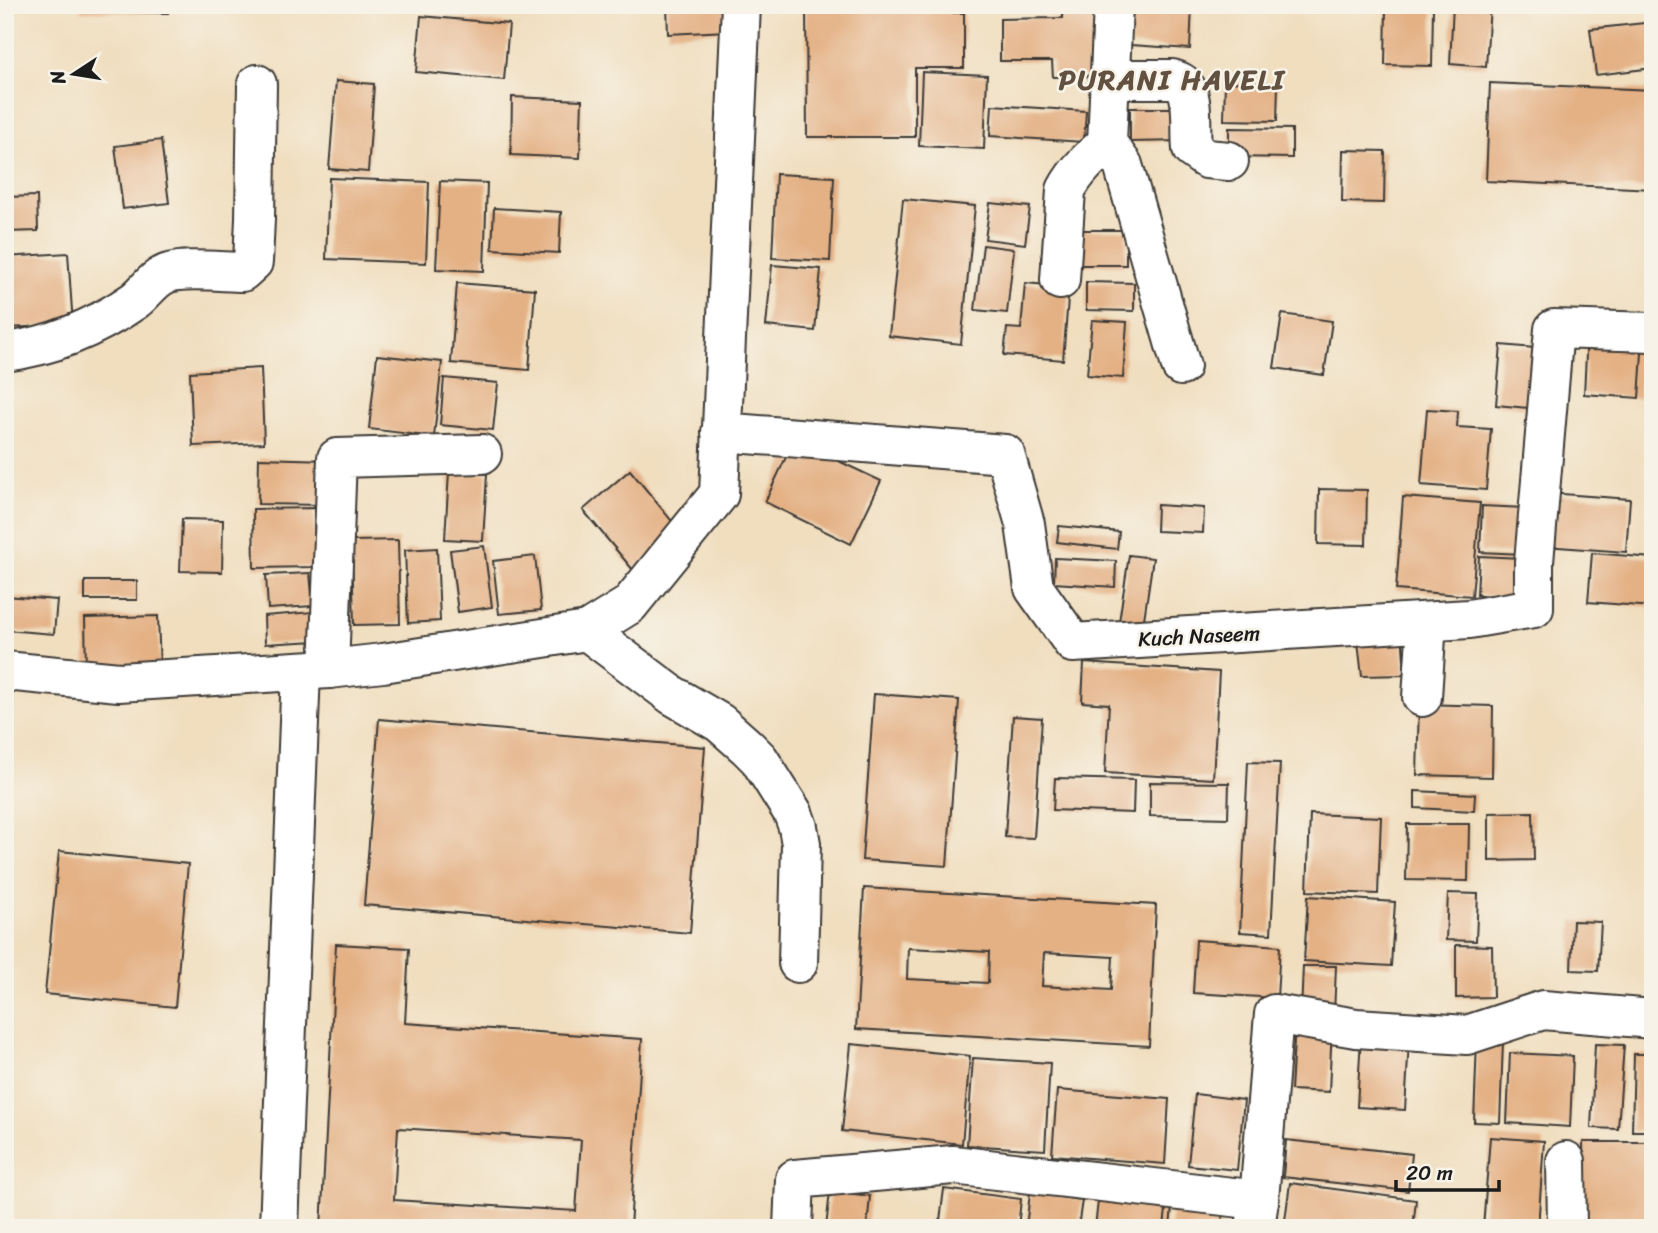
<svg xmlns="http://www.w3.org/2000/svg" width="1658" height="1233" font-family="Sriracha,sans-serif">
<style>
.building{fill:#e4b185;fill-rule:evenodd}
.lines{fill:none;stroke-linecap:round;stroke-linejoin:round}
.minor-casing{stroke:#3c3934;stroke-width:42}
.minor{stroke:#fff;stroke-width:38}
.labels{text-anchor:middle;stroke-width:5;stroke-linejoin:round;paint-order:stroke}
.street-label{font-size:21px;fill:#1c1c1c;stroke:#f7f3e8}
.district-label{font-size:28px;font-weight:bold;letter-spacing:2px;fill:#625041;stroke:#f7f3e8}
</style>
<rect width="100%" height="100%" fill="#f7f3e8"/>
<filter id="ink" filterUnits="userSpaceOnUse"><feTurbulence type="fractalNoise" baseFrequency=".0143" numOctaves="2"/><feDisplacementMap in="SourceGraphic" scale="14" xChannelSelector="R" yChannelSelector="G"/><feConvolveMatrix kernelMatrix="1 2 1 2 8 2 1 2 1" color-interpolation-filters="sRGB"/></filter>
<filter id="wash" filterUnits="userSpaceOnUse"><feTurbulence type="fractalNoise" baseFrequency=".00686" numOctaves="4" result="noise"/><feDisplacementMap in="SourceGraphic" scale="28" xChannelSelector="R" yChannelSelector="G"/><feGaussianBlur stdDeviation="1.57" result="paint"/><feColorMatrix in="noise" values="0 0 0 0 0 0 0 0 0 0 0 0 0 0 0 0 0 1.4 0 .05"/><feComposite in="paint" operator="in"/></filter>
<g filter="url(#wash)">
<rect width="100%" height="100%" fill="#f0debf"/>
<g id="blocks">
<g class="building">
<polygon points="80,5 168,5 168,13 80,11"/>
<polygon points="667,5 726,5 727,31 668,34"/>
<polygon points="806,5 928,5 928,12 964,13 964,68 915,68 915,137 807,137"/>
<polygon points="1063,5 1103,5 1105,76 1053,77 1052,61 1000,61 1000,19 1063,18"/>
<polygon points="1129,5 1192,5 1190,49 1131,45"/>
<polygon points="1453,5 1490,5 1486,67 1450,64"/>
<polygon points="1386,6 1433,8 1432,66 1385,65"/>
<polygon points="421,16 509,24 504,80 416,72"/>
<polygon points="1653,22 1653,68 1596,75 1590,29"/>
<polygon points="922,72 987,75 984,149 919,146"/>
<polygon points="336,81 374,84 368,172 329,169"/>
<polygon points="1225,82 1278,84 1277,121 1224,120"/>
<polygon points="1490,83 1653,90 1653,189 1486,181"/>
<polygon points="512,97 582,100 580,158 511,155"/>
<polygon points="992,105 1086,111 1084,142 990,136"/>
<polygon points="1130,108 1183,108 1184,141 1130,142"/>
<polygon points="1229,128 1292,129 1292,158 1229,157"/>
<polygon points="161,140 169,203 123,209 115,146"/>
<polygon points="1343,150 1385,151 1384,203 1342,202"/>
<polygon points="776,174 834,177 830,261 772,258"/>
<polygon points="329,178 429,182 426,263 326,259"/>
<polygon points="440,181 487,183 484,271 436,269"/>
<polygon points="37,196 38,231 5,232 5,197"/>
<polygon points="903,199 975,206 961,344 889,336"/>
<polygon points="990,203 1030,207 1025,244 985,239"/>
<polygon points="494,208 561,212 559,253 492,249"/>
<rect x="1071" y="230" width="55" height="35"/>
<polygon points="983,245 1014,249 1007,313 975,310"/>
<polygon points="68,253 73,325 5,328 5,257"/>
<polygon points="772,265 821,269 815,331 766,326"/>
<polygon points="1086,282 1134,283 1134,311 1086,310"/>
<polygon points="457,283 535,289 529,370 451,363"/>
<polygon points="1025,283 1069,287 1063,360 1004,355 1007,328 1021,329"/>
<polygon points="1282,314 1332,321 1324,375 1274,368"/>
<polygon points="1092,320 1127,322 1123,378 1087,375"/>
<polygon points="1587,335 1643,338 1639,398 1584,394"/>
<polygon points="1501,345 1545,349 1539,409 1496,405"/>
<polygon points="377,355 442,362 434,437 369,429"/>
<polygon points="261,368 264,443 193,446 190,372"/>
<polygon points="444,378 498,383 493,430 440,425"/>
<polygon points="1427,409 1458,411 1457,427 1491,429 1486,490 1421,485"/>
<polygon points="794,440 881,481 851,544 765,502"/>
<polygon points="259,458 328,460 327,505 258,504"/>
<polygon points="630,470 680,531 633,570 583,510"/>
<polygon points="449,472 487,474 483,541 445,539"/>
<polygon points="1319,489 1367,490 1366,545 1318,544"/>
<polygon points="1548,493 1630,499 1626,552 1545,546"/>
<polygon points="1403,497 1480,503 1472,596 1396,590"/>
<polygon points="1157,505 1204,508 1203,533 1156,531"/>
<polygon points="1482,506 1525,508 1523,554 1480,552"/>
<polygon points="314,508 315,567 254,568 253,509"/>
<polygon points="182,519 223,520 222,572 180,571"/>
<polygon points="1059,526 1119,532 1117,549 1057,542"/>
<polygon points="398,540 400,624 354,625 352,541"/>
<polygon points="484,546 492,607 458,612 450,550"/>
<polygon points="437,548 440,621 408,623 405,550"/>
<polygon points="1592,553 1653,558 1653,607 1588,602"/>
<polygon points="1129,555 1153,558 1143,626 1119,622"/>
<polygon points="535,556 541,610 499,614 493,561"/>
<polygon points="1479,556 1521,558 1519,597 1477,595"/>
<polygon points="1055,558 1116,561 1115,587 1054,583"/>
<polygon points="310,573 313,606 268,609 266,575"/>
<rect x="85" y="581" width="52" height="19"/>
<polygon points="5,596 57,600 54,634 5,630"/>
<polygon points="314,612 316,641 265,644 264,616"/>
<polygon points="158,616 160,669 86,671 85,618"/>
<polygon points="1402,631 1405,675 1362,676 1357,633"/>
<polygon points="1084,663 1219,672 1213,779 1105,773 1109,704 1082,702"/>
<polygon points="874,694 959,700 947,866 862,860"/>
<polygon points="1419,704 1493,706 1492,777 1417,775"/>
<polygon points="1013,716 1042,718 1034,838 1005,837"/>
<polygon points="379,719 705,747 690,933 364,905"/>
<polygon points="1248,762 1280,763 1271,934 1240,932"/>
<polygon points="1055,778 1134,780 1133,813 1053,810"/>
<polygon points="1150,782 1229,783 1228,818 1150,816"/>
<polygon points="1415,791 1475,794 1474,811 1415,808"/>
<polygon points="1533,812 1534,860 1489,861 1489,813"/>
<polygon points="1310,814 1381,817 1378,894 1307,891"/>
<polygon points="1407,824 1469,824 1468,881 1406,880"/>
<polygon points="59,851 188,864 175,1007 45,994"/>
<path d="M864,888L1156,905L1149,1046L856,1029ZM908,948L989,952L988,983L907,979ZM1044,953L1113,957L1111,990L1042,986Z"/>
<polygon points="1448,893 1478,894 1476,941 1446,940"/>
<polygon points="1308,896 1395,902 1391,966 1304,961"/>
<polygon points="1573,921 1601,922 1598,971 1571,970"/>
<polygon points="1196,940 1280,946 1277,998 1193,993"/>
<path d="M336,944L409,948L405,1023L642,1039L630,1228H321ZM398,1128L581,1140L576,1211L394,1200Z"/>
<polygon points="1456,945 1492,946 1493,997 1456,998"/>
<polygon points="1303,966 1336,966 1334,1015 1301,1014"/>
<polygon points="1295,1024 1332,1026 1329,1092 1291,1090"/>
<polygon points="1361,1037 1409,1040 1405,1110 1357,1107"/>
<polygon points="1477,1040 1503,1042 1500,1123 1474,1122"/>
<polygon points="851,1044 970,1056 962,1144 842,1131"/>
<polygon points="1595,1044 1624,1045 1618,1129 1591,1128"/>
<polygon points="1510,1053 1573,1056 1570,1127 1507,1123"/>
<polygon points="1634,1054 1653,1054 1653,1131 1632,1131"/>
<polygon points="973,1058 1050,1063 1045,1150 967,1145"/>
<polygon points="1057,1090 1169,1099 1165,1164 1052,1155"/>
<polygon points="1195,1094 1244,1100 1237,1170 1188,1165"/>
<polygon points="1490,1137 1544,1141 1538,1228 1483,1228"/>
<polygon points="1286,1140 1412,1154 1408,1191 1283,1177"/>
<polygon points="1583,1142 1653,1142 1653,1228 1585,1228"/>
<polygon points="1290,1183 1416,1200 1413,1228 1284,1228"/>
<polygon points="944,1189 1021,1199 1018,1228 939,1228"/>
<polygon points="830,1191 870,1196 867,1228 826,1228"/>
<polygon points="1030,1193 1082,1200 1078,1228 1026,1228"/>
<polygon points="1098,1201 1166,1209 1164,1228 1095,1228"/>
<polygon points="1172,1206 1223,1212 1221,1228 1170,1228"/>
<polygon points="886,1223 907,1226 907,1228 886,1228"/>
</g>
</g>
</g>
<g filter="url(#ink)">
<use href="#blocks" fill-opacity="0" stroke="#3c3934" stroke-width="2"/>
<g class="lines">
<g class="minor-casing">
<g id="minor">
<polyline points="1113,5 1107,143 1123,165 1181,366"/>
<path d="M1109,79H1172C1178,81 1183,82 1186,88C1194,103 1190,132 1192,149L1206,159L1229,161"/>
<path d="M1060,280L1066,190C1076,171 1091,157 1107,143"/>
<path d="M5,352C53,346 95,328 134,301C144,294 151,282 162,276C178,266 222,272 242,272L253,262L255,219L257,84"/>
<polyline points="721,432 1005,454 1025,524 1034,588 1073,643 1469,619 1534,608 1534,562 1554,329 1653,332"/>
<polyline points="587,631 672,695 720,723 747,747 759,759 793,813 798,827 801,844 798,963"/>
<polyline points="329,669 337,458 482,454"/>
<polyline points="5,671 119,682 329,669 383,663 587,631 629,605 719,494 741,5"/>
<polyline points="1422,697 1427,622"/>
<polyline points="1566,1161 1567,1228"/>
<polyline points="279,1228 301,671"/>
<polyline points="793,1228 795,1179 953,1165 1259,1200"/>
<polyline points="1255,1228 1259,1200 1274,1014 1356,1028 1467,1035 1543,1010 1653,1019"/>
</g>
</g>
<use href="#minor" class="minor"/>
</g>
</g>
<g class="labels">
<g class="street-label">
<text transform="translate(1199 636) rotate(-3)" y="7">Kuch Naseem</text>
</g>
<g class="district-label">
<text x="1172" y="89">PURANI HAVELI</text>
</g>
</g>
<rect width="1658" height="1233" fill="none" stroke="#f7f3e8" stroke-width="28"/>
<g transform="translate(74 74) rotate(258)" stroke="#f7f3e8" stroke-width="5" paint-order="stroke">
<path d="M0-5L12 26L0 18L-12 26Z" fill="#1c1c1c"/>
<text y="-10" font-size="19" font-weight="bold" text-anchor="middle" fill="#1c1c1c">N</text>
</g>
<path d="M1396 1180v10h103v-10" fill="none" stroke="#1c1c1c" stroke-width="3.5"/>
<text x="1406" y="1180" font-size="21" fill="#1c1c1c" stroke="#f7f3e8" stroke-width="5" paint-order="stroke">20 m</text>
</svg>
